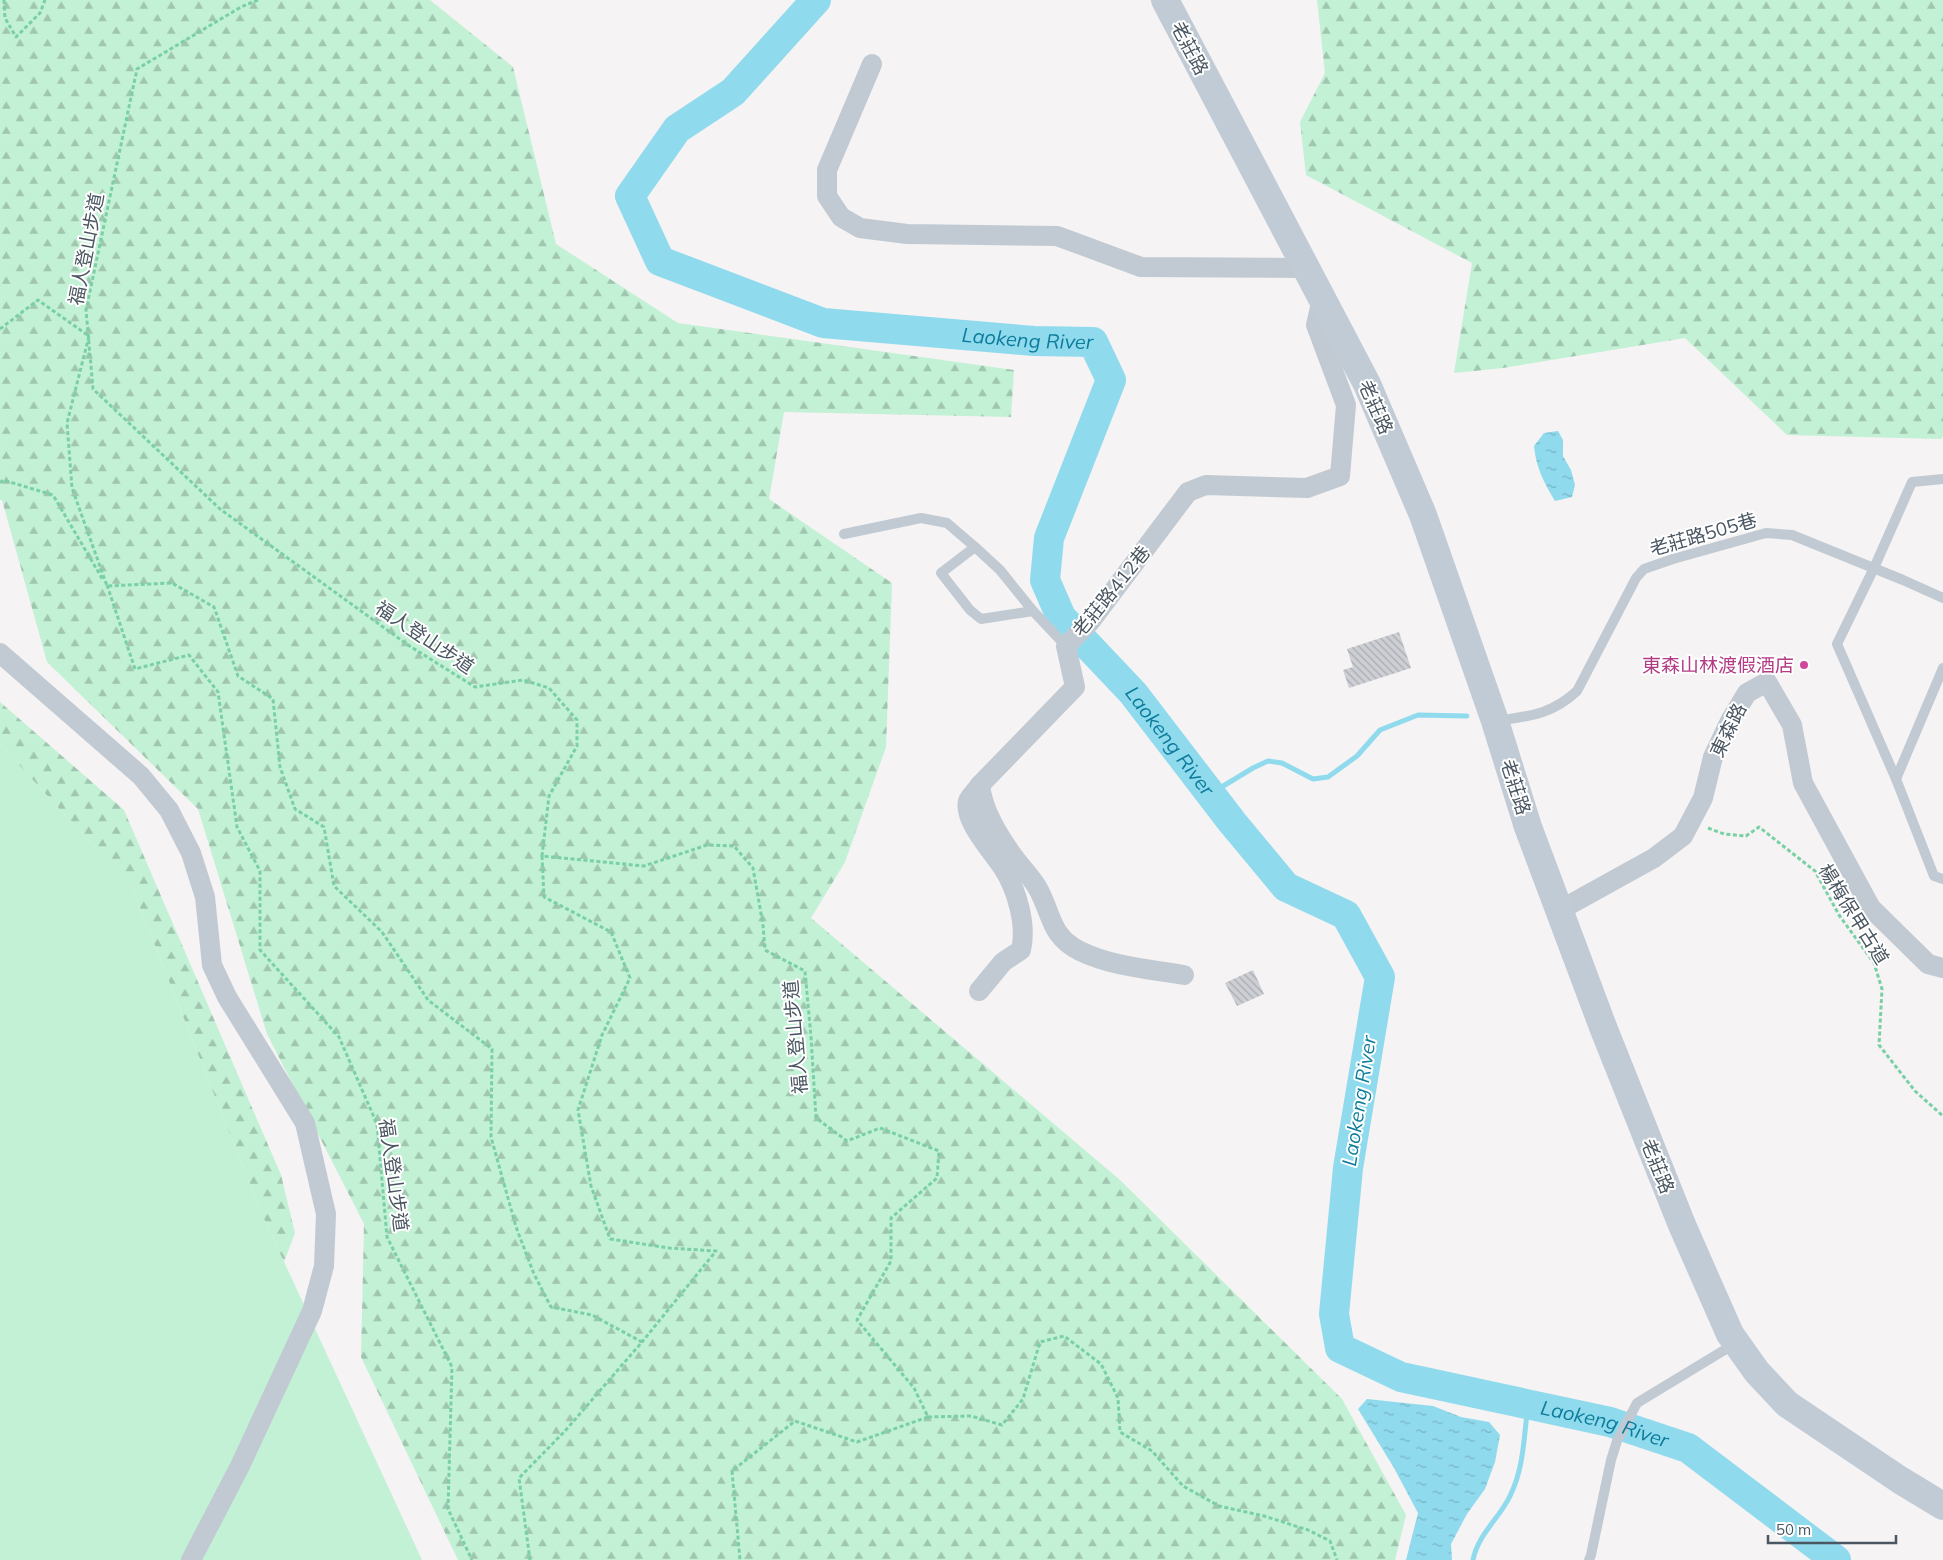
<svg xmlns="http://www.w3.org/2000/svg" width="1943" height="1560" font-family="Mulish,'Noto Sans TC',sans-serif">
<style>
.grass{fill:#c3f1d5}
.forest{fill:url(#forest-firs)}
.water{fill:url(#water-ripples)}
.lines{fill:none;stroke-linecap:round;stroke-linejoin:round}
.stream{stroke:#90daee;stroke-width:5}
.river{stroke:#90daee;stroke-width:30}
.building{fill:url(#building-back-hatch)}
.path{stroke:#7ad0a6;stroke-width:3;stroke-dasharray:4 2.5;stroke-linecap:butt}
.lane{stroke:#c1cad2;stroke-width:10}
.street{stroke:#c1cad2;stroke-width:20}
.secondary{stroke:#c1cbd6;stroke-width:28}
.hotel-dot{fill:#d1479c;stroke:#fff;stroke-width:2}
.labels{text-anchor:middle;stroke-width:4;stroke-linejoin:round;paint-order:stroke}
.street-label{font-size:19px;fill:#4a5661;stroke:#fff}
.hotel-label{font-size:19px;fill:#b23c85;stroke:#fff;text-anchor:end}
.water-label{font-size:20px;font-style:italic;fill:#0c7c9b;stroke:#fff}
</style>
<defs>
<pattern id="forest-firs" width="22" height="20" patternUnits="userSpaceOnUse" patternTransform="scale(1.25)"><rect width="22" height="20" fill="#c3f1d5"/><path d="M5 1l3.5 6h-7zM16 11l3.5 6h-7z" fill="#a0c6b0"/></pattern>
<pattern id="water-ripples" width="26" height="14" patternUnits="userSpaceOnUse" patternTransform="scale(1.25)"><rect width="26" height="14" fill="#90daee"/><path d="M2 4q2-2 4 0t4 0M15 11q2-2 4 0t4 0" fill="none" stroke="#78b4c4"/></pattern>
<pattern id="building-back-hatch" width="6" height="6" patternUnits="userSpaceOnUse" patternTransform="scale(1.25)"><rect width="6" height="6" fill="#cdcfd5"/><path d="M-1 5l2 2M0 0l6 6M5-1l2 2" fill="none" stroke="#a8abb0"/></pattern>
</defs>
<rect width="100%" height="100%" fill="#f5f3f3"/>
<polygon class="grass" points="0,744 132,888 261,1212 422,1560 0,1560"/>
<g class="forest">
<polygon points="0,0 430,0 513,67 556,244 678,323 1014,370 1011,417 784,412 769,499 892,583 886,747 845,862 811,918 1120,1180 1342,1399 1406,1515 1395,1560 458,1560 361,1357 364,1224 267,1034 198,809 47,662 2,500 0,500"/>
<polygon points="1317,0 1943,0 1943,436 1941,439 1787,435 1685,338 1503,368 1454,373 1472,263 1306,175 1300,122 1325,73"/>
<polygon points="0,702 124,810 281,1175 295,1233 284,1262 261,1212 132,888 0,744"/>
</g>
<g class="water">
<path d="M1558,431L1563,440V456L1571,470L1575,485L1572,497L1555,501C1544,483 1536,467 1534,446L1544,433Z"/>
<polygon points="1367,1399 1433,1406 1461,1417 1489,1422 1500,1435 1495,1462 1485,1489 1467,1514 1451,1544 1452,1560 1406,1560 1418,1513 1394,1468 1358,1409"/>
</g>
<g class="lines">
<g class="stream">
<polyline points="1210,794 1253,768 1268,761 1282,763 1313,779 1328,777 1357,756 1380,730 1418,715 1467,716"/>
<path d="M1473,1560C1478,1534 1499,1519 1510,1496C1524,1468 1524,1436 1528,1404"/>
</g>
<path class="river" id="s1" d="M816,0L733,92L677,129L630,196L660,261L823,323L1034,341L1093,342L1111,380L1049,538L1045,580L1061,617L1133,693L1232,822L1286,887L1346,915L1380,977L1348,1168L1334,1314L1340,1348L1401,1377L1610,1422L1688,1448L1836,1560"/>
</g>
<g class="building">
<polygon points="1399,632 1411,668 1349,688 1343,670 1353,667 1347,649"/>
<polygon points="1253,970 1264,994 1237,1006 1225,983"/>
</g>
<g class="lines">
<g class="path">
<polyline points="4,0 5,18 16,37 40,13 45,0"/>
<polyline points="258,0 241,7 137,69 86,310 93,389 220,509 408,645 475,687 523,680 549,688 577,720 577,746 549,796 542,856 644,866 707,845 734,846 753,868 763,925 765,950 805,971 811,1037 816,1118 847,1141 880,1128 939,1151 937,1178 891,1218 891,1261 857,1320 914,1388 928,1417 857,1442 795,1421 732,1471 740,1560"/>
<polyline points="0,329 38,300 89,336 67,423 72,488 107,586 172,583 214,607 238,676 273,699 280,767 295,809 324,827 334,886 382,932 428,1000 492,1049 491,1137 516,1227 534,1274 551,1307 592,1315 642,1342 565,1431 519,1478 530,1560"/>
<polyline points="0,483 3,480 53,495 103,580"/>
<polyline points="107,585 135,669 189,655 218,692 237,827 260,871 260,950 339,1037 377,1124 387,1237 452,1367 448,1509 472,1560"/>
<polyline points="1708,828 1724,834 1746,836 1759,827 1815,871 1839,915 1874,963 1882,989 1879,1045 1915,1091 1943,1116"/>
<polyline points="542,856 544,897 611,932 630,978 602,1035 578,1110 591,1186 610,1239 669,1248 716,1251 642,1342"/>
<polyline points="928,1417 971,1416 1002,1425 1023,1399 1040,1342 1064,1336 1101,1364 1118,1398 1120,1432 1152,1451 1183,1486 1219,1506 1264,1516 1308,1530 1330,1541 1337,1560"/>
</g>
<g class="lane">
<polyline points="1943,479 1912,482 1874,568 1837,644 1896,779 1934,876 1943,879"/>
<polyline points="844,534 921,518 947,523 975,547 941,573 970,610 981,619 1033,611 1066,646"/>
<polyline points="975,547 1000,570 1033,611"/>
<path d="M1496,721C1529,716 1551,715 1577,691L1636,578L1644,569L1673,559L1766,533L1792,535L1903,580L1943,598"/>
<polyline points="1896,779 1943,668"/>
<polyline points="1589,1560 1591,1555 1611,1460 1617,1441 1637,1403 1736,1343"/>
</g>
<g class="street">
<polyline points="872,64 827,170 827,196 841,217 860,228 907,234 1057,236 1141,267 1305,268"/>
<polyline points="0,653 141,776 169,810 191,853 205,897 212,965 227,997 305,1123 326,1214 324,1266 312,1311 240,1466 191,1560"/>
<path d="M980,785C983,812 1000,838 1016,860C1023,869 1031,877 1037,887C1052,912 1049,936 1080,951C1113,967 1149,969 1184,975"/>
<polyline points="1560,910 1654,858 1683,836 1703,798 1713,757 1730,721 1747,693 1767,682 1792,725 1803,783 1871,908 1928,964 1943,968"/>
<path d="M979,991L1003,962L1021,950C1027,925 1017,890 1003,868C993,852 963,821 968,801C970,796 977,790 980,785L1075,687L1066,646L1090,622L1188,492L1206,485L1307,488L1340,476L1346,405L1316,325L1322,299"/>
</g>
<polyline class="secondary" points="1165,0 1367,384 1423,515 1495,721 1528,827 1603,1027 1682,1225 1730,1334 1757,1372 1787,1404 1900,1480 1943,1506"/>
</g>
<circle class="hotel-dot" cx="1804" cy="665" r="5"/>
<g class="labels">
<g class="street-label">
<text transform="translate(1190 48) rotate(62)" y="7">老莊路</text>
<text transform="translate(86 249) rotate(-79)" y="7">福人登山步道</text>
<text transform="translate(1376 407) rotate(66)" y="7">老莊路</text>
<text transform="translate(1703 534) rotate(-16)" y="7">老莊路505巷</text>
<text transform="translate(1111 591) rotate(-51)" y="7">老莊路412巷</text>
<text transform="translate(425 637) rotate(34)" y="7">福人登山步道</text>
<text transform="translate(1728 730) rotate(-64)" y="7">東森路</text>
<text transform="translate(1516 787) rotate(72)" y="7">老莊路</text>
<text transform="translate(1854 914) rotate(58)" y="7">楊梅保甲古道</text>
<text transform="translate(795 1037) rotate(-95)" y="7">福人登山步道</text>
<text transform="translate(1658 1166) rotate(68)" y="7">老莊路</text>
<text transform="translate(394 1175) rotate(82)" y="7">福人登山步道</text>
</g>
<g class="hotel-label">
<text x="1794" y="672">東森山林渡假酒店</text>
</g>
<g class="water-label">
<text dy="7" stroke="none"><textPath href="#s1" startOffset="724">Laokeng River</textPath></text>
<text dy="7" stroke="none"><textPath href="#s1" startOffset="1249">Laokeng River</textPath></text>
<text transform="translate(1359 1101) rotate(-81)" y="7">Laokeng River</text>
<text dy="7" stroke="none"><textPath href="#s1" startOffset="2224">Laokeng River</textPath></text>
</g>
</g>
<path d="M1768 1535v8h128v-8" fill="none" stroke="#4a5661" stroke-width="2.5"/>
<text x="1776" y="1535" font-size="15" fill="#4a5661" stroke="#ffffff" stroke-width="4" paint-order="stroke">50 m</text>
</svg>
